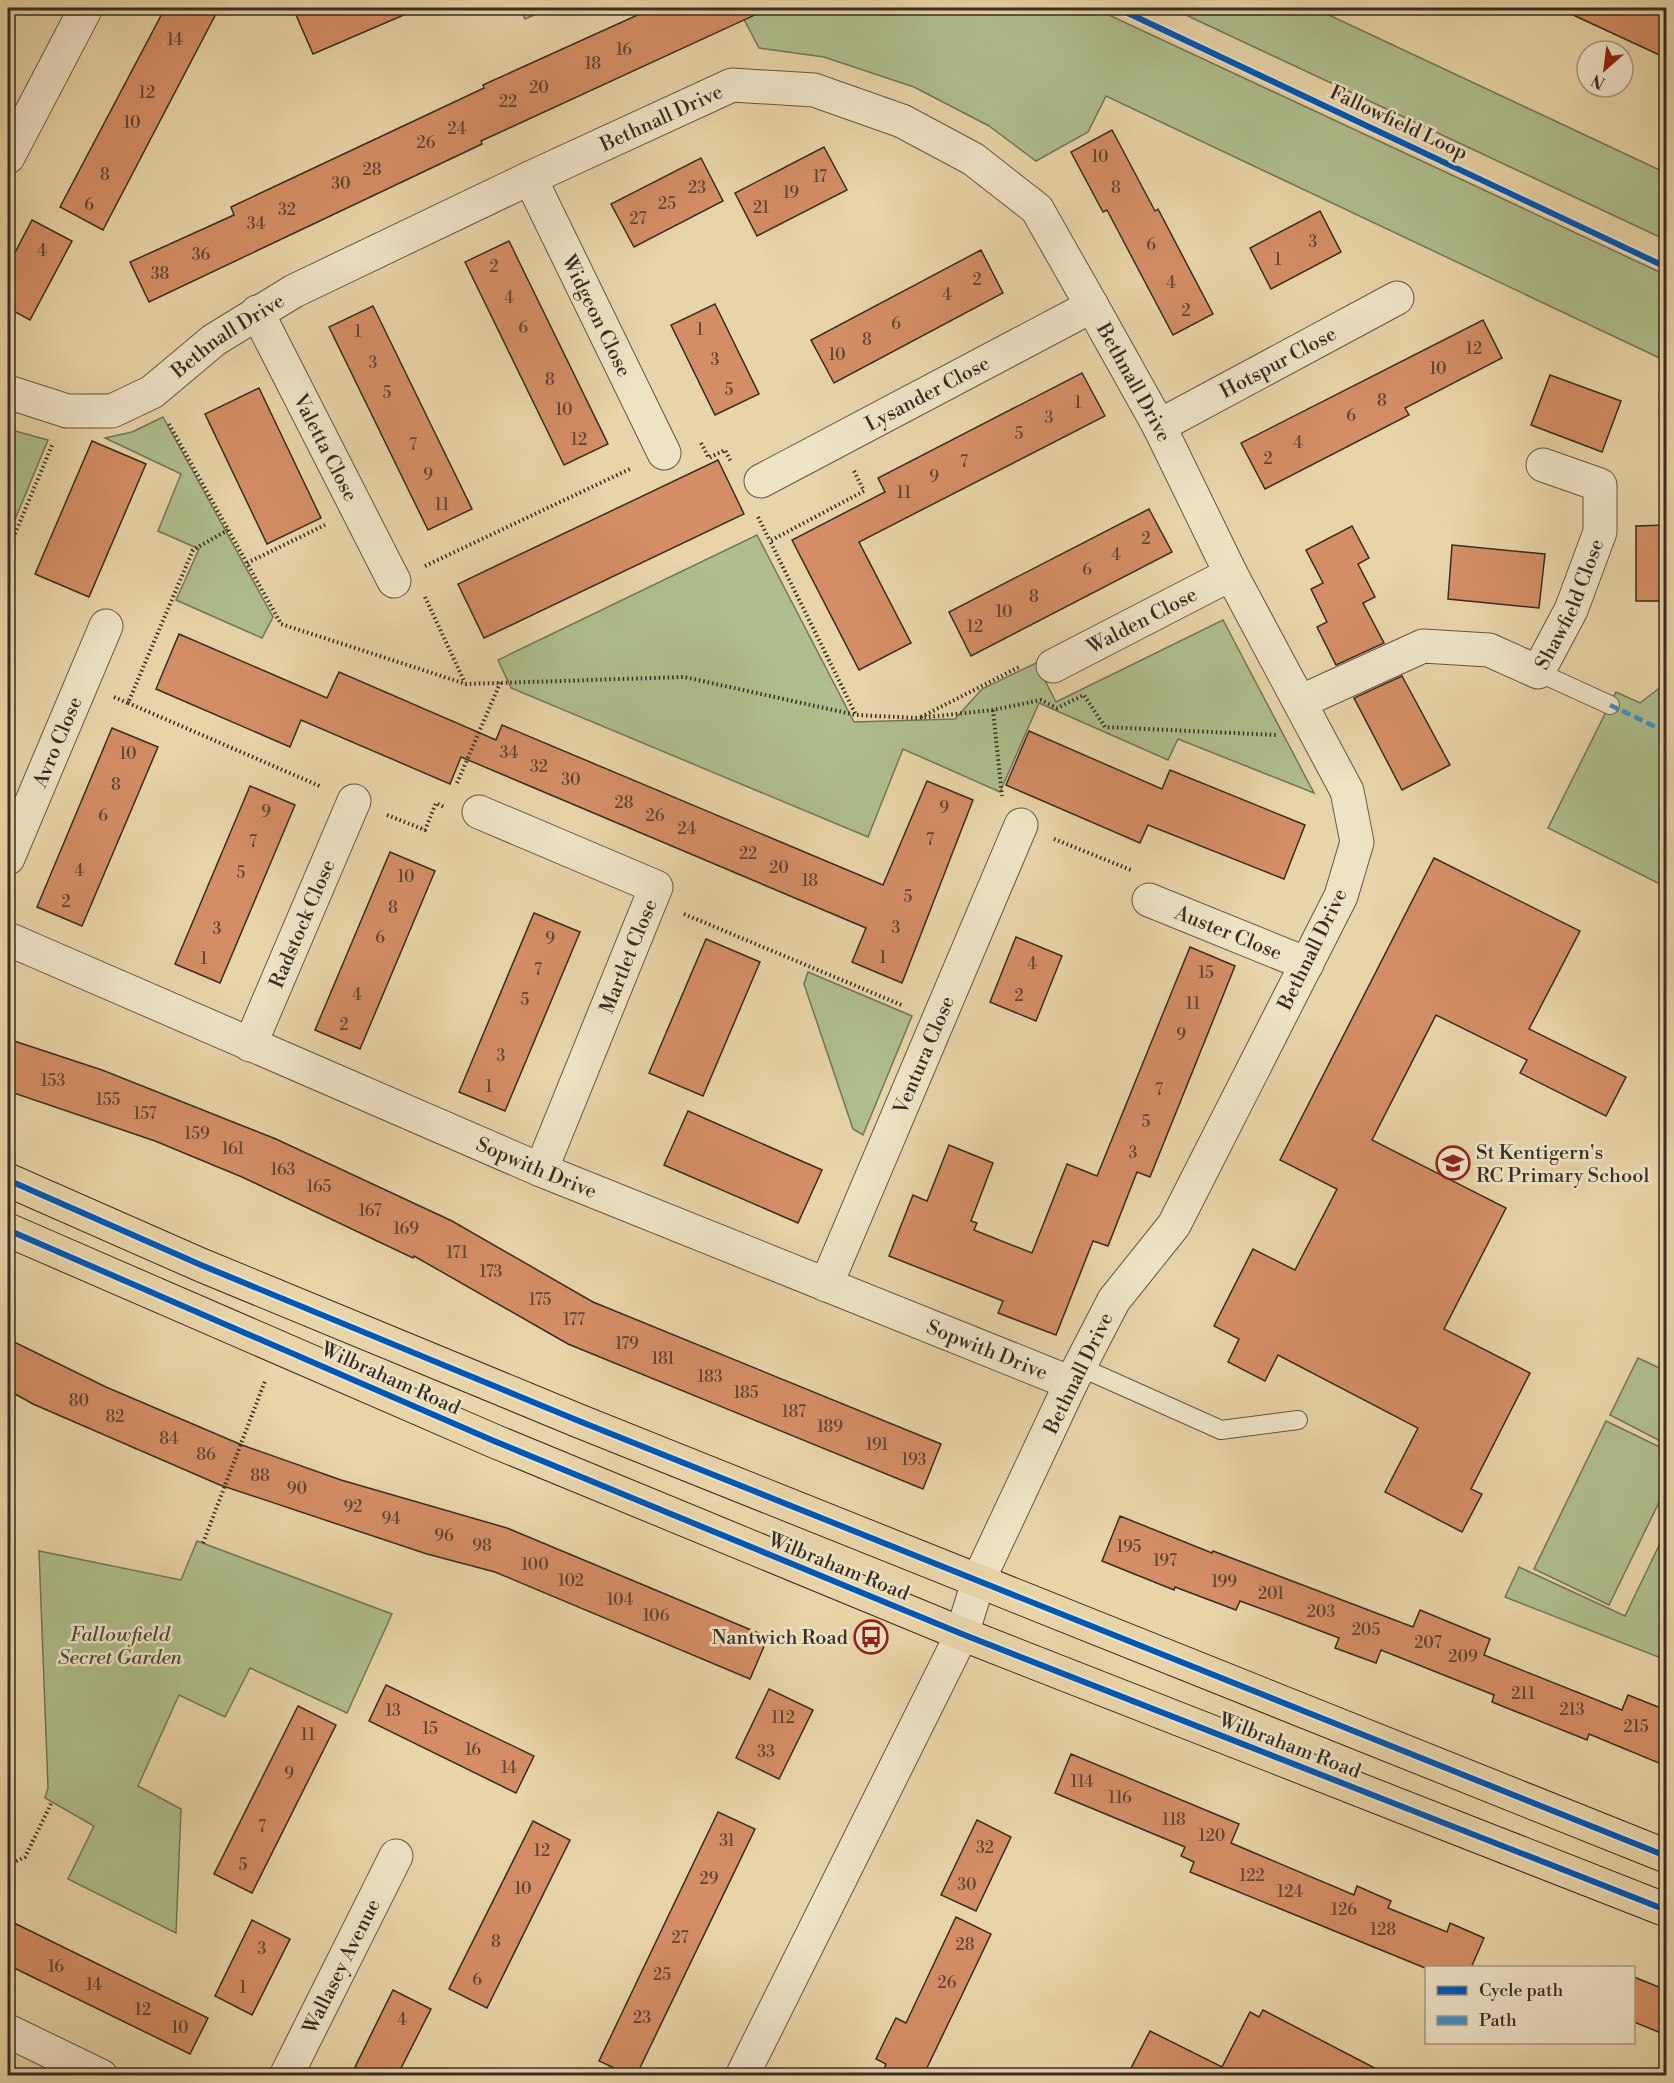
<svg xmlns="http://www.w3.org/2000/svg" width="1674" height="2083" font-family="'Libre Bodoni',serif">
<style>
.green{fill:#afbe8c;stroke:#747658;stroke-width:1.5}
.building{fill:#d48d66;stroke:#382d24;stroke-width:1.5}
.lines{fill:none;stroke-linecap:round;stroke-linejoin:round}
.service-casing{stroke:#645745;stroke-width:20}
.minor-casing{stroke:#645745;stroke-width:35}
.trunk-casing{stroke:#382d24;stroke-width:35}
.path{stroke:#382d24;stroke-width:4;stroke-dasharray:1.5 3;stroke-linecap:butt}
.service{stroke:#efe3c6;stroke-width:18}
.minor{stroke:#efe3c6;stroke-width:33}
.trunk{stroke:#e7d4a8;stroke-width:33}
.quiet{stroke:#3e90cb;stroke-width:4.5;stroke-dasharray:9 4.5;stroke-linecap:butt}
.cycleway-casing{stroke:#efe3c6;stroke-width:10}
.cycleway{stroke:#0057b8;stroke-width:6}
.labels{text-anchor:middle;stroke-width:5;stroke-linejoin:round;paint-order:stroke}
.number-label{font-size:16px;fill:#5f4534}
.street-label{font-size:20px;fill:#382d24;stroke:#efe3c6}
.poi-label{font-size:20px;fill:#382d24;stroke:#efe3c6;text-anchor:start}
.park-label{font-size:20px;font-style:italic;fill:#504a39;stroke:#efe3c6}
</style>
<rect width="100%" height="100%" fill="#e7d4a8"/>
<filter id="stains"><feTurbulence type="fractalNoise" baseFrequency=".00333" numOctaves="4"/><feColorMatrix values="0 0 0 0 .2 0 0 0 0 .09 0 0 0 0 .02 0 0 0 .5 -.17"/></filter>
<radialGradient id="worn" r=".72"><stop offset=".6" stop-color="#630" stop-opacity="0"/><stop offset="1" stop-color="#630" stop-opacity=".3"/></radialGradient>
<g class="green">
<polygon points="520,8 550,8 525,19"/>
<polygon points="738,8 1094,8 1666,275 1666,361 1106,96 1088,132 1036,161 989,126 914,87 824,57 759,48"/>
<polygon points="1171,8 1314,8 1666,173 1666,240"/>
<polygon points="163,417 273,617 262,638 176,600 199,549 158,531 181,474 105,438 132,432"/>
<polygon points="8,429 48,440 11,529 8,528"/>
<polygon points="757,535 854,722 955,719 982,689 1036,663 1056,702 1223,620 1314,793 1178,739 1168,760 1039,703 1000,792 903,749 868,837 511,688 498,660"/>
<polygon points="1666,683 1666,887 1548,828 1616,692 1640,703"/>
<polygon points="808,972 912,1016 863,1135 853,1129 804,984"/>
<polygon points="1638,1358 1666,1371 1666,1444 1610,1415"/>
<polygon points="1606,1421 1666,1450 1666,1488 1609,1605 1534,1569"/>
<polygon points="1666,1531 1666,1660 1505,1597 1519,1567 1625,1616"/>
<polygon points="197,1541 392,1614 347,1713 250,1668 225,1717 179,1695 138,1786 181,1809 176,1933 68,1879 94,1826 45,1798 48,1788 39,1551 181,1580"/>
</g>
<g class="building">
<polygon points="165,8 219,8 103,230 60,207"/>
<polygon points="293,8 420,8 313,54"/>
<polygon points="653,8 770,8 481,141 482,144 149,302 130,262 234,215 231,207 484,88 483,85"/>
<polygon points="1558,8 1666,8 1666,58"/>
<polygon points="1112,130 1155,211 1158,209 1213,314 1173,335 1107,210 1103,212 1071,152"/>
<polygon points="824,147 847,190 757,236 735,193"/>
<polygon points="701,158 723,201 634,247 611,204"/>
<polygon points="1320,211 1341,252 1271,289 1250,248"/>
<polygon points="32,220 72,241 30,320 8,308 8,266"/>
<polygon points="509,241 608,444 564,465 465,262"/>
<polygon points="981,250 1003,293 834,383 811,340"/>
<polygon points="715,304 759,394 715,415 671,325"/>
<polygon points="373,306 472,509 428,530 329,327"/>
<polygon points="1483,320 1502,358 1405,408 1409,415 1265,489 1241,443"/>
<polygon points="1082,373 1105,416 859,542 911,643 859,670 792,540 885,492 878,478"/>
<polygon points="1550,375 1621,401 1602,452 1531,425"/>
<polygon points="259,388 321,518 267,544 205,414"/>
<polygon points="92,441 146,464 89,597 35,574"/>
<polygon points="718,460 744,514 484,638 458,584"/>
<polygon points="1149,509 1172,552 971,656 949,612"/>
<polygon points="1666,525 1666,601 1636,601 1636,526"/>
<polygon points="1352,526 1369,558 1358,564 1375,597 1363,603 1384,643 1336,665 1317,627 1327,622 1311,589 1323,583 1306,550"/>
<polygon points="1452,545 1545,554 1539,608 1448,599"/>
<polygon points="179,634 327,698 339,672 496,740 502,725 883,885 927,781 973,800 902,983 852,962 866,928 461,757 450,784 301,720 290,747 156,689"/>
<polygon points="1402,676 1450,765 1402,790 1354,698"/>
<polygon points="112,728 158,747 82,926 37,907"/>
<polygon points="1029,731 1162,789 1170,770 1305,825 1284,879 1148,825 1140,843 1006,785"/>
<polygon points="250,786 295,805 220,983 175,964"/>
<polygon points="390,852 435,871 360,1049 315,1030"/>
<polygon points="1434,858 1580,931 1529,1029 1626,1077 1606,1116 1520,1073 1527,1060 1436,1015 1372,1140 1506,1208 1444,1329 1530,1373 1471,1489 1482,1494 1462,1532 1385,1492 1418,1428 1278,1355 1265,1381 1228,1362 1239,1339 1214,1326 1253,1249 1295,1270 1337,1189 1280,1160"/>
<polygon points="534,913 580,932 505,1111 459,1092"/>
<polygon points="1016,937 1062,956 1036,1021 990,1002"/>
<polygon points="706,939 760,962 703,1096 649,1073"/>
<polygon points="1190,947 1235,966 1150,1177 1137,1172 1108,1246 1093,1241 1056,1335 998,1313 1003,1301 889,1256 913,1195 927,1201 949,1145 993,1163 971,1221 977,1223 974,1230 1032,1253 1067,1164 1097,1176"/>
<polygon points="8,1039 102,1070 276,1139 452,1221 593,1302 941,1444 923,1489 568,1344 414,1256 413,1258 242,1177 155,1141 8,1091"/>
<polygon points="688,1111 822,1170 798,1223 664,1165"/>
<polygon points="8,1339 106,1387 242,1445 341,1480 507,1528 768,1637 750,1679 495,1572 427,1554 220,1485 33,1404 8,1390"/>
<polygon points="1120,1516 1212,1553 1213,1551 1413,1627 1420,1610 1490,1639 1484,1655 1622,1710 1628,1695 1666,1710 1666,1766 1589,1734 1587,1740 1492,1702 1494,1695 1381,1650 1376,1663 1335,1648 1339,1638 1289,1619 1240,1601 1236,1610 1175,1587 1174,1590 1102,1561"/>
<polygon points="386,1685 534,1756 516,1793 369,1721"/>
<polygon points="769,1689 813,1710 779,1779 736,1758"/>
<polygon points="298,1706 336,1725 252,1893 214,1874"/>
<polygon points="1071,1754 1239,1824 1231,1843 1354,1895 1357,1886 1391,1901 1388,1908 1447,1932 1450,1923 1484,1938 1471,1968 1425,1968 1190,1872 1194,1862 1181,1856 1185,1847 1055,1793"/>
<polygon points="718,1812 755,1829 636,2076 631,2076 599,2061"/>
<polygon points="977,1820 1011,1837 976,1911 941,1895"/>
<polygon points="533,1821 570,1840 487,2008 449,1989"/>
<polygon points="956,1917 991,1934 961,1997 923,2076 881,2076 886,2064 876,2059 886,2038 896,2018 906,2023"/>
<polygon points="8,1920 208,2018 190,2054 8,1965"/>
<polygon points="252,1920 290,1939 252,2015 215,1996"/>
<polygon points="1634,1977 1666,1990 1666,2035 1634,2022"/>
<polygon points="393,1990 431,2009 397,2076 373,2076 355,2067"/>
<polygon points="1263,2010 1390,2076 1127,2076 1150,2031 1222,2067 1250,2012 1259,2017"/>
</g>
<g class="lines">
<g class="service-casing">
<g id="service">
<polyline points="1538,672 1610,705"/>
<polyline points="1080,1367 1221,1430 1298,1420"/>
</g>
</g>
<g class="minor-casing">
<g id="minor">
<polyline points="8,157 86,8"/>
<path id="s1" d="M530,178L664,453"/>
<path id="s2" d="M257,312L394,581"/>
<path id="s3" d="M8,392L67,411H112L152,392L214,340L294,291L530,178L732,85L814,90L902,121L973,159L1037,209L1092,306L1159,426L1231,574L1347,791L1357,842L1341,896L1174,1225L1114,1300L1071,1383L979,1579L962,1634L742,2076"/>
<path id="s4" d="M1159,426L1397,298"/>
<path id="s5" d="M761,481L1092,306"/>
<path id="s6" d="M1053,666L1231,574"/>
<path id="s7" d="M1300,702L1423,646L1489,650L1538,672L1571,610L1600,532V485L1543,465"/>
<polyline points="479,812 656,887 541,1170"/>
<path id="s8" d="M8,858L106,626"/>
<path id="s9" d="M1149,900L1307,964"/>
<path id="s10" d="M8,939L541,1170L1071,1383"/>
<path id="s11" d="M250,1045L354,801"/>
<path id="s12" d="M826,1285L1021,825"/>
<polyline points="8,2031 101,2076"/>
<path id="s13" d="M286,2076L396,1856"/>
</g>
</g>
<g class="trunk-casing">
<g id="trunk">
<polyline points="8,1180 201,1265 579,1421 1666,1856"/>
<polyline points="8,1230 494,1441 962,1634 1666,1910"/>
</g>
</g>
<g class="path">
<polyline points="169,424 281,624 466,684 684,677 856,715 918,718 993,710 1041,700 1057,708 1084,695 1105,727 1276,735"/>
<polyline points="701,443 709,458 725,450 731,462"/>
<polyline points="854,471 864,491 770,541 856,715"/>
<polyline points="758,517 770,541"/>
<polyline points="8,533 14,536 53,443"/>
<polyline points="247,563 325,525"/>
<polyline points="425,566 632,468"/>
<polyline points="425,597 465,683"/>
<polyline points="114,697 128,703 193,550 228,530"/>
<polyline points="128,703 322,787"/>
<polyline points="993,710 1002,796"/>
<polyline points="921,717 1019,667"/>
<polyline points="457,783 501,681"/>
<polyline points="387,815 425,830 436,803 444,807"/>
<polyline points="1054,839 1131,870"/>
<polyline points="684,914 904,1006"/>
<polyline points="203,1543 265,1381"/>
<polyline points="8,1865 25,1857 52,1802"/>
</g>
<use href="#service" class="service"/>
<use href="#minor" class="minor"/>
<use href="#trunk" class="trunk"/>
<polyline class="quiet" points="1610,705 1666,732"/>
<g class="cycleway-casing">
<g id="cycleway">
<polyline points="1117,8 1666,267"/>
<polyline points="8,1180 201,1265 579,1421 1666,1856"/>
<polyline points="8,1230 494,1441 962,1634 1666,1910"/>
</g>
</g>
<use href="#cycleway" class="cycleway"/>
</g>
<defs>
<g id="school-ring" transform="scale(1.725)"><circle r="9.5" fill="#efe3c6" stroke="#8f2418" stroke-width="1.5"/><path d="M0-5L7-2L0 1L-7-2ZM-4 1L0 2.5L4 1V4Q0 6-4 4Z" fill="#8f2418"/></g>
<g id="bus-ring" transform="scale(1.725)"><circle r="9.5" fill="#efe3c6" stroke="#8f2418" stroke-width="1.5"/><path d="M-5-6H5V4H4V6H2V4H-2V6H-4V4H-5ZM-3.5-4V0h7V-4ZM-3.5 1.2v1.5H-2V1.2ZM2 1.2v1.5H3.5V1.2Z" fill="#8f2418"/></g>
</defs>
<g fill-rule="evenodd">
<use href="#school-ring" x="1453" y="1163"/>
<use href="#bus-ring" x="871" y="1637"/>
</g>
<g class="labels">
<g class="number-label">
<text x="175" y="45">14</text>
<text x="624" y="55">16</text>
<text x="593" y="69">18</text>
<text x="539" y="93">20</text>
<text x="147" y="98">12</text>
<text x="508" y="107">22</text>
<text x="132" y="128">10</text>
<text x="457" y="134">24</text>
<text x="426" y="148">26</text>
<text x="1100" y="162">10</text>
<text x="372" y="175">28</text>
<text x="105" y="180">8</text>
<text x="820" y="182">17</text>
<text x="341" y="189">30</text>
<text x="697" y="193">23</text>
<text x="1116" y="193">8</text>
<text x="791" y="198">19</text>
<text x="667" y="209">25</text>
<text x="89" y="210">6</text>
<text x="761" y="213">21</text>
<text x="287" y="215">32</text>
<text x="638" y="224">27</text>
<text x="256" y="229">34</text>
<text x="1313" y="247">3</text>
<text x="1151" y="250">6</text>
<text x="42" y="256">4</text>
<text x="201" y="260">36</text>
<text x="1278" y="265">1</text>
<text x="494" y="272">2</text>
<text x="160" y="279">38</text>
<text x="977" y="285">2</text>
<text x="1171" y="288">4</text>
<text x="947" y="300">4</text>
<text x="509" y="303">4</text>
<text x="1186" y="316">2</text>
<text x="896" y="329">6</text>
<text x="523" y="333">6</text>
<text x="700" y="335">1</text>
<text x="358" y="337">1</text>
<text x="867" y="345">8</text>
<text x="1474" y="354">12</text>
<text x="837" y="360">10</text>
<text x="715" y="365">3</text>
<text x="373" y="368">3</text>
<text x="1438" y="374">10</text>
<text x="550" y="385">8</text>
<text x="729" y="395">5</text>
<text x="387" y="398">5</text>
<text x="1382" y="406">8</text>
<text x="1078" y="408">1</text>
<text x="564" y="415">10</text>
<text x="1351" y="421">6</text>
<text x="1049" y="423">3</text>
<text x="1019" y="439">5</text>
<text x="579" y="445">12</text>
<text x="1298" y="448">4</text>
<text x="413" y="450">7</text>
<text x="1268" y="464">2</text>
<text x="964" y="467">7</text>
<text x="428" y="480">9</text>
<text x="934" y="482">9</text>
<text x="904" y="498">11</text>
<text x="442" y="510">11</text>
<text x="1146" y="544">2</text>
<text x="1116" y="560">4</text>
<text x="1087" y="575">6</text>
<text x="1034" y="602">8</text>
<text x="1004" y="617">10</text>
<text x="975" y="632">12</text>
<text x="509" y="758">34</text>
<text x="128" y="759">10</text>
<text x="539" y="772">32</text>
<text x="571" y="785">30</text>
<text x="116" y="790">8</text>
<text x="624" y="808">28</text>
<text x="944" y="813">9</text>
<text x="266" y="817">9</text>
<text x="103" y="821">6</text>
<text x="655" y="821">26</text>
<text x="687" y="834">24</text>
<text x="930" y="845">7</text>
<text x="253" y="847">7</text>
<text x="748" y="859">22</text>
<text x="779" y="873">20</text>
<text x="79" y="876">4</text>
<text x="241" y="878">5</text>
<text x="406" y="882">10</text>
<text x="810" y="886">18</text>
<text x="908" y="902">5</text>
<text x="66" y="907">2</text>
<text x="393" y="913">8</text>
<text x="896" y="933">3</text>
<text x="217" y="934">3</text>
<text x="380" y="943">6</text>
<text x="550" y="944">9</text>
<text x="883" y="963">1</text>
<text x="204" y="964">1</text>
<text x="1032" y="969">4</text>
<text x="538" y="975">7</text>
<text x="1206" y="978">15</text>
<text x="357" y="1000">4</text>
<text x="1019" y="1001">2</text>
<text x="525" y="1005">5</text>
<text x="1193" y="1009">11</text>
<text x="344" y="1030">2</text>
<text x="1181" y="1040">9</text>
<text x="501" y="1061">3</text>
<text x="53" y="1086">153</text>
<text x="489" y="1092">1</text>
<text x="1159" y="1095">7</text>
<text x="108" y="1105">155</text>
<text x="145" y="1119">157</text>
<text x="1146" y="1127">5</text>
<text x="197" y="1139">159</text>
<text x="233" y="1154">161</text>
<text x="1133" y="1158">3</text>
<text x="283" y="1175">163</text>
<text x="319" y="1192">165</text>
<text x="370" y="1216">167</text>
<text x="406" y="1234">169</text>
<text x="457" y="1258">171</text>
<text x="491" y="1277">173</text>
<text x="540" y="1305">175</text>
<text x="574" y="1325">177</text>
<text x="627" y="1349">179</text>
<text x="663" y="1364">181</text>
<text x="710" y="1382">183</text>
<text x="746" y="1398">185</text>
<text x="79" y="1406">80</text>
<text x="794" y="1417">187</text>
<text x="115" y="1422">82</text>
<text x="830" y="1432">189</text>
<text x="169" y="1444">84</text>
<text x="877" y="1450">191</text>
<text x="206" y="1460">86</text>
<text x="914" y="1465">193</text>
<text x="260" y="1481">88</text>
<text x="297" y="1494">90</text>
<text x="353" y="1512">92</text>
<text x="391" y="1524">94</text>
<text x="444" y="1541">96</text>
<text x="482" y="1551">98</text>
<text x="1129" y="1552">195</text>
<text x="1165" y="1566">197</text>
<text x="535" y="1570">100</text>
<text x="571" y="1586">102</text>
<text x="1224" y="1587">199</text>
<text x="1271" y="1599">201</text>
<text x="620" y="1605">104</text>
<text x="1321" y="1617">203</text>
<text x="656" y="1621">106</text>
<text x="1366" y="1635">205</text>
<text x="1428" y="1648">207</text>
<text x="1463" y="1662">209</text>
<text x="1523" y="1699">211</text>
<text x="1572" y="1715">213</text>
<text x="393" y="1716">13</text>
<text x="783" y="1723">112</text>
<text x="1636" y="1732">215</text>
<text x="430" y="1734">15</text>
<text x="308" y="1740">11</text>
<text x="473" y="1755">16</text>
<text x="766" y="1757">33</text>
<text x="509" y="1773">14</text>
<text x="289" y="1779">9</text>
<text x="1082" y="1787">114</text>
<text x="1120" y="1803">116</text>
<text x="1174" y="1825">118</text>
<text x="262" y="1832">7</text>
<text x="1212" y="1841">120</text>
<text x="727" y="1846">31</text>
<text x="985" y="1853">32</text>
<text x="542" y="1856">12</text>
<text x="243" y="1870">5</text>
<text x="1252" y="1881">122</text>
<text x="709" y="1884">29</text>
<text x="967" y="1890">30</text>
<text x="523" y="1894">10</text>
<text x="1290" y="1897">124</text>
<text x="1344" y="1915">126</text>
<text x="1383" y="1935">128</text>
<text x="680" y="1943">27</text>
<text x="496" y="1947">8</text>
<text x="965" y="1950">28</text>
<text x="262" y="1954">3</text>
<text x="56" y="1972">16</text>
<text x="662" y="1980">25</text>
<text x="477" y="1985">6</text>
<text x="947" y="1988">26</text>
<text x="94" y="1990">14</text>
<text x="243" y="1993">1</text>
<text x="143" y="2015">12</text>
<text x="642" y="2023">23</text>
<text x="402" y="2025">4</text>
<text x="180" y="2033">10</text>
</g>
<g class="street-label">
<text dy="7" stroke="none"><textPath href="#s3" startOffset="732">Bethnall Drive</textPath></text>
<text transform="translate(1399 122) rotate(25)" y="7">Fallowfield Loop</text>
<text dy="7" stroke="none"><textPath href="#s1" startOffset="153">Widgeon Close</textPath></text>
<text dy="7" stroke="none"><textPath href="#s3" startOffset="246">Bethnall Drive</textPath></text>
<text dy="7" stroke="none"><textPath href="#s4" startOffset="135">Hotspur Close</textPath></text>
<text dy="7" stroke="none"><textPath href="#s3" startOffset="1346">Bethnall Drive</textPath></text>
<text dy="7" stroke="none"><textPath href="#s5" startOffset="188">Lysander Close</textPath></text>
<text dy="7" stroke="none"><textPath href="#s2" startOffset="152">Valetta Close</textPath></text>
<text dy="7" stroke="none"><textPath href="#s7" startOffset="330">Shawfield Close</textPath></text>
<text dy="7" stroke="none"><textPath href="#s6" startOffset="100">Walden Close</textPath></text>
<text dy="7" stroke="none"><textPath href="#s8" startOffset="126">Avro Close</textPath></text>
<text dy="7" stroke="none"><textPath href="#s11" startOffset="132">Radstock Close</textPath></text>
<text dy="7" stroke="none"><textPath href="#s9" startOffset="86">Auster Close</textPath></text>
<text transform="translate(1312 949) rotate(-64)" y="7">Bethnall Drive</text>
<text transform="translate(628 956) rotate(-68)" y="7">Martlet Close</text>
<text dy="7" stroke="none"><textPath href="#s12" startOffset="250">Ventura Close</textPath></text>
<text dy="7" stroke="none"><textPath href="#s10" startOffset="576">Sopwith Drive</textPath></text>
<text dy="7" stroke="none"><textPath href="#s10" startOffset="1062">Sopwith Drive</textPath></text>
<text transform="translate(1078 1373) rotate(-64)" y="7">Bethnall Drive</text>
<text transform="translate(391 1378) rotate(24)" y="7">Wilbraham Road</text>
<text transform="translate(839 1566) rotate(22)" y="7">Wilbraham Road</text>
<text transform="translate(1290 1745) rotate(21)" y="7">Wilbraham Road</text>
<text dy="7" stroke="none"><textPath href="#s13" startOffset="123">Wallasey Avenue</textPath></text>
</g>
<g class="poi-label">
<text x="1476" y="1159">St Kentigern's<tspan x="1476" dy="23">RC Primary School</tspan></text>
<text x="848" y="1644" text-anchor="end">Nantwich Road</text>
</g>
<g class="park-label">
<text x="120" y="1641">Fallowfield<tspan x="120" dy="23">Secret Garden</tspan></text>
</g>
</g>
<rect width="1674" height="2083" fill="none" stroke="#e7d4a8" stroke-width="30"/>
<rect x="9" y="9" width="1656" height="2065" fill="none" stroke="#382d24" stroke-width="3"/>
<rect x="15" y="15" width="1644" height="2053" fill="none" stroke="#382d24" stroke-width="1.5"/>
<rect x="1425" y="1966" width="210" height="78" fill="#efe3c6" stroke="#a69a85" stroke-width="1.5"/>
<rect x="1437" y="1986" width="30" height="9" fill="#0057b8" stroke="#a69a85" stroke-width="1.5"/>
<text x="1479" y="1996" font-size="18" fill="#382d24">Cycle path</text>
<rect x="1437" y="2016" width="30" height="9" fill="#3e90cb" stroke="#a69a85" stroke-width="1.5"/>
<text x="1479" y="2026" font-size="18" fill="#382d24">Path</text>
<g transform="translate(1605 69) rotate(208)"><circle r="28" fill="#efe3c6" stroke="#a69a85" stroke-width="1.5"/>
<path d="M0-4.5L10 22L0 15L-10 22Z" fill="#8f2418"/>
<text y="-9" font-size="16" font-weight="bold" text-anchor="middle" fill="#382d24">N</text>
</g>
<rect width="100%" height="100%" filter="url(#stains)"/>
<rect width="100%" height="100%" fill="url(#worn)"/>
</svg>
